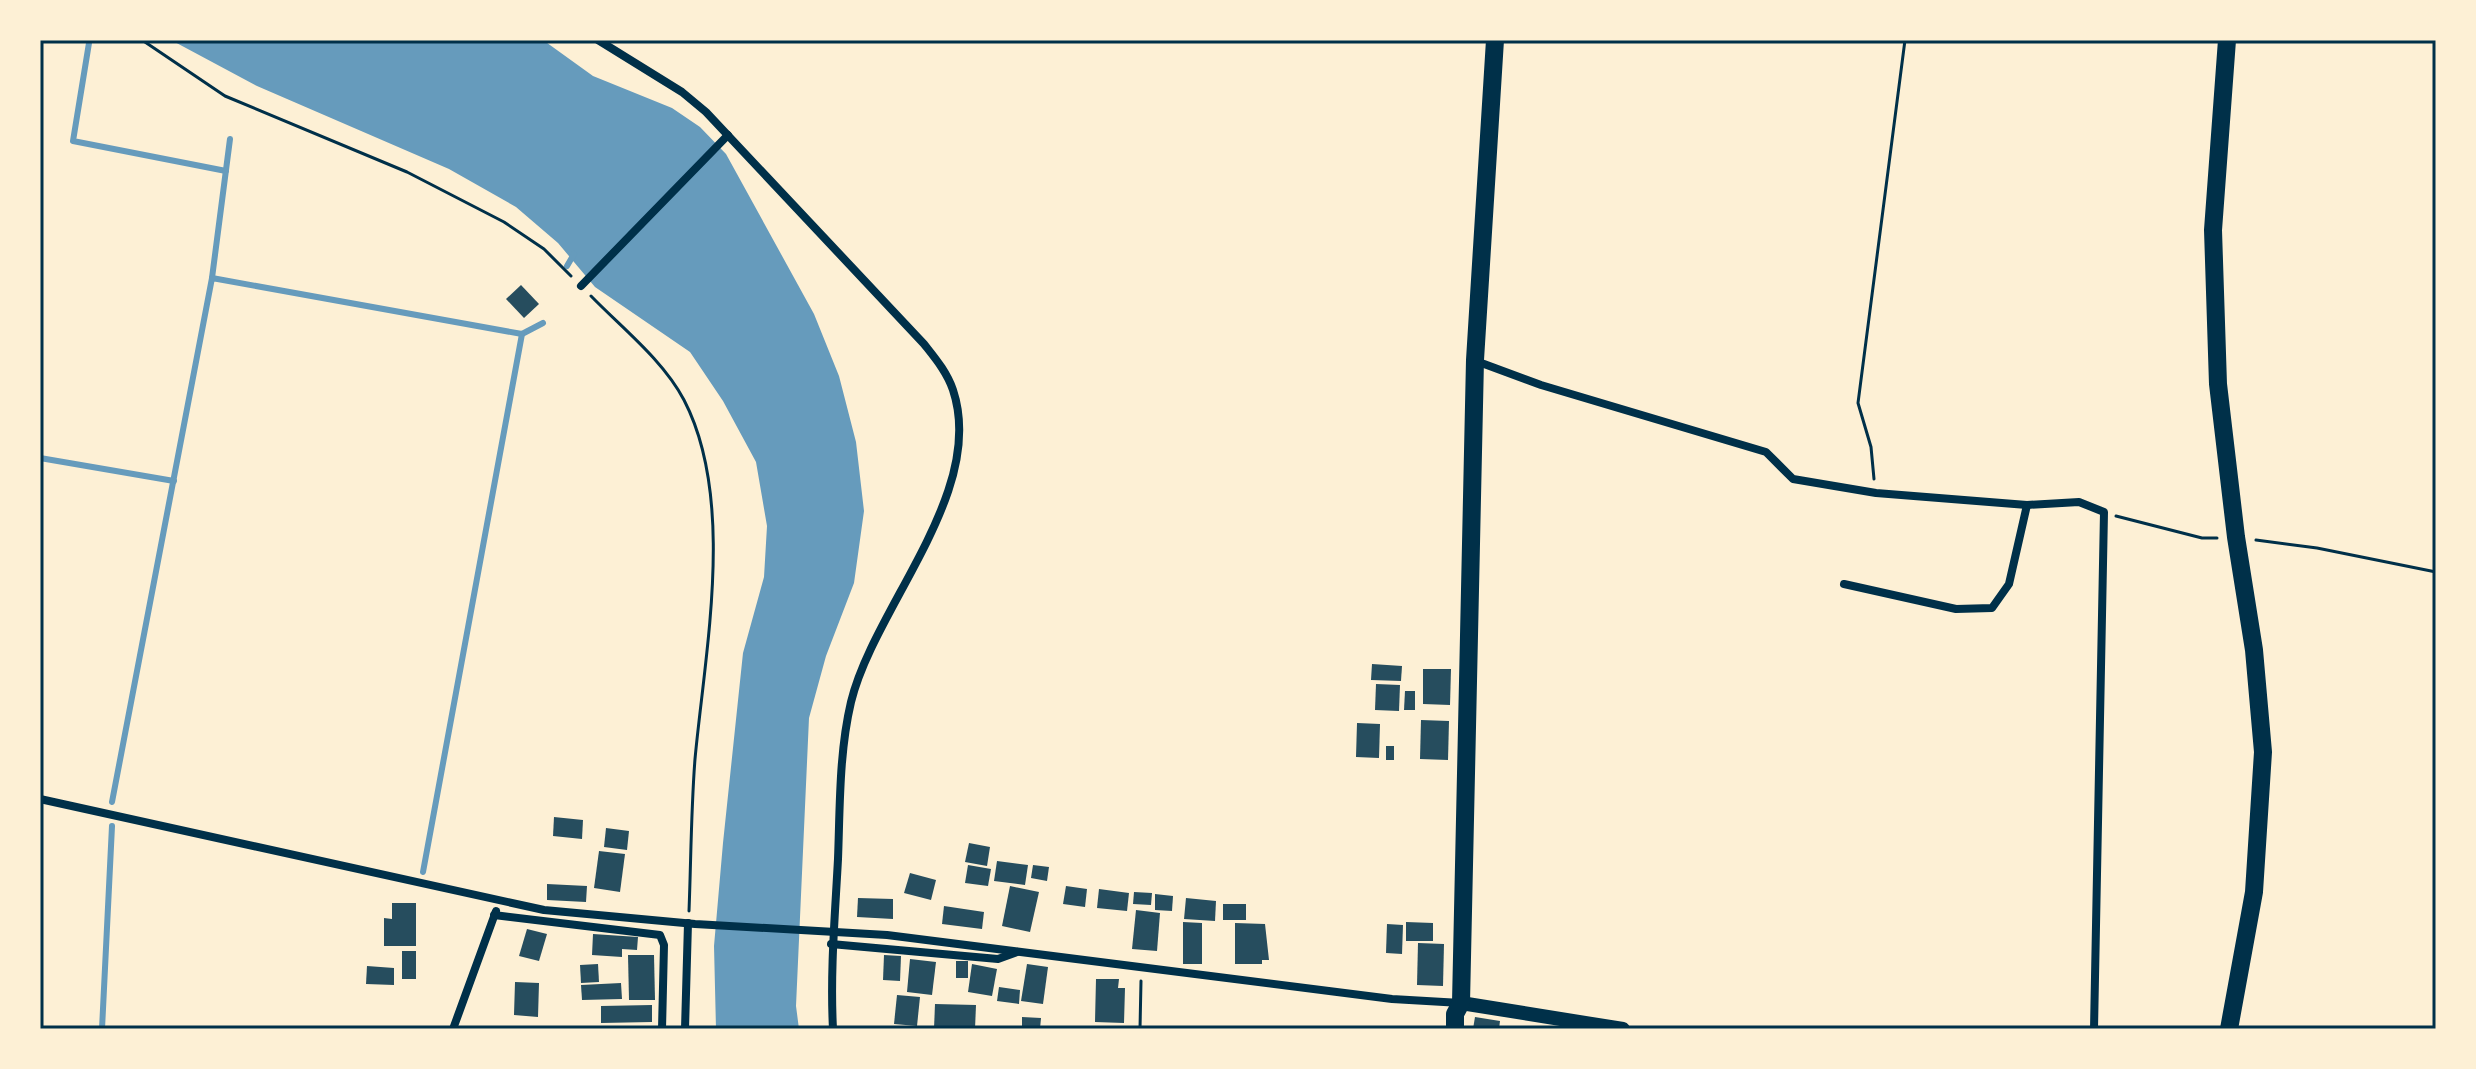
<svg xmlns="http://www.w3.org/2000/svg" width="2476" height="1069" font-family="Quicksand,sans-serif">
<style>
.water{fill:#669bbc}
.lines{fill:none;stroke-linecap:round;stroke-linejoin:round}
.stream{stroke:#669bbc;stroke-width:6}
.building{fill:#264d5e}
.path{stroke:#003049;stroke-width:3}
.minor{stroke:#003049;stroke-width:8}
.tertiary{stroke:#003049;stroke-width:14}
.primary{stroke:#003049;stroke-width:18}
.neatline{fill:none;stroke:#003049;stroke-width:3}
</style>
<rect width="100%" height="100%" fill="#fdf0d5"/>
<polygon class="water" points="171,40 543,40 593,76 672,108 700,127 726,154 814,314 839,376 856,442 864,511 854,583 826,656 809,718 796,1006 799,1029 716,1029 714,946 723,843 743,653 764,577 767,526 756,462 723,401 690,352 595,287 558,243 516,207 449,169 257,86"/>
<g class="lines">
<g class="stream">
<polyline points="89,43 73,141 226,171"/>
<polyline points="567,266 574,254"/>
<polyline points="212,278 230,139"/>
<polyline points="40,458 174,481"/>
<polyline points="112,802 212,278 522,334 543,323"/>
<polyline points="423,872 522,334"/>
<polyline points="102,1029 112,826"/>
</g>
</g>
<g class="building">
<polygon points="521,285 539,304 524,318 506,299"/>
<polygon points="1372,664 1402,666 1401,681 1371,680"/>
<polygon points="1423,669 1451,669 1450,705 1423,704"/>
<polygon points="1376,684 1400,685 1399,711 1375,710"/>
<polygon points="1405,691 1415,691 1415,710 1404,710"/>
<polygon points="1421,720 1449,721 1448,760 1420,759"/>
<polygon points="1357,723 1380,724 1379,758 1356,757"/>
<rect x="1386" y="746" width="8" height="14"/>
<polygon points="554,817 583,820 582,839 553,836"/>
<polygon points="606,828 629,831 627,850 604,847"/>
<polygon points="969,843 990,847 987,866 965,862"/>
<polygon points="599,851 625,854 620,892 594,888"/>
<polygon points="997,861 1028,865 1025,885 994,881"/>
<polygon points="968,865 991,869 988,886 965,883"/>
<polygon points="1033,865 1049,867 1047,881 1031,878"/>
<polygon points="910,873 936,880 931,900 904,893"/>
<polygon points="547,884 587,886 586,902 547,900"/>
<polygon points="1010,886 1039,892 1030,932 1002,926"/>
<polygon points="1066,886 1087,889 1085,907 1063,904"/>
<polygon points="1099,889 1129,893 1127,911 1097,908"/>
<polygon points="1134,892 1152,893 1151,905 1133,904"/>
<polygon points="1155,894 1173,896 1172,911 1155,910"/>
<polygon points="858,898 893,899 893,919 857,917"/>
<polygon points="1186,898 1216,901 1215,921 1184,919"/>
<polygon points="392,903 416,903 416,946 384,946 384,918 392,919"/>
<rect x="1223" y="904" width="23" height="16"/>
<polygon points="944,906 984,912 982,929 942,924"/>
<polygon points="1136,910 1160,913 1157,951 1132,949"/>
<polygon points="1183,922 1202,923 1202,964 1183,964"/>
<polygon points="1406,922 1433,923 1433,941 1406,941"/>
<polygon points="1235,923 1265,924 1269,960 1262,960 1262,964 1235,964"/>
<polygon points="1387,924 1403,925 1402,954 1386,953"/>
<polygon points="527,929 547,934 539,961 519,956"/>
<polygon points="593,934 638,937 637,950 622,949 622,957 592,955"/>
<polygon points="1418,943 1444,944 1443,986 1417,985"/>
<rect x="402" y="951" width="14" height="28"/>
<polygon points="628,955 654,955 655,1000 629,1000"/>
<polygon points="884,955 901,956 900,981 883,980"/>
<polygon points="910,959 936,962 932,995 907,992"/>
<rect x="956" y="961" width="12" height="17"/>
<polygon points="598,964 599,982 581,983 580,965"/>
<polygon points="972,964 997,969 992,996 968,992"/>
<polygon points="1027,964 1048,967 1043,1004 1021,1001"/>
<polygon points="367,966 394,968 394,985 366,984"/>
<polygon points="1096,979 1119,979 1118,988 1125,988 1124,1023 1095,1022"/>
<polygon points="515,982 539,983 538,1017 514,1015"/>
<polygon points="621,983 622,999 582,1000 581,985"/>
<polygon points="999,987 1020,990 1019,1004 997,1001"/>
<polygon points="897,995 920,997 917,1026 894,1024"/>
<polygon points="935,1004 976,1005 975,1029 934,1029"/>
<polygon points="652,1005 652,1022 601,1023 601,1006"/>
<polygon points="1022,1017 1041,1018 1040,1029 1022,1029"/>
<polygon points="1475,1017 1500,1021 1499,1029 1473,1029"/>
</g>
<g class="lines">
<g class="path">
<polyline points="142,40 225,96 407,172 504,222 544,249 571,276"/>
<path d="M591,296C622,328 663,360 684,400C736,500 705,651 695,759C691,810 691,861 689,911"/>
<polyline points="1874,479 1871,447 1858,403 1905,40"/>
<polyline points="2116,516 2202,538 2217,538"/>
<polyline points="2256,540 2317,548 2436,572"/>
<polyline points="1140,1029 1141,981"/>
</g>
<g class="minor">
<path d="M598,40L682,92L706,112L924,344C935,358 947,372 953,390C987,492 874,607 851,702C839,753 840,807 838,859C835,916 830,972 833,1029"/>
<polyline points="581,286 728,135"/>
<polyline points="1476,361 1541,385 1766,452 1793,479 1876,493 2027,505 2079,502 2104,512 2094,1029"/>
<polyline points="1844,584 1956,609 1992,608 2009,584 2027,505"/>
<polyline points="40,799 544,910 695,924 887,935 1392,999 1461,1003"/>
<polyline points="494,915 660,935 664,945 662,1029"/>
<polyline points="831,944 998,959 1017,952"/>
<polyline points="453,1029 496,911"/>
<polyline points="685,1029 688,923"/>
</g>
<polyline class="tertiary" points="1461,1003 1623,1029"/>
<g class="primary">
<polyline points="2227,40 2213,230 2218,384 2236,537 2254,650 2263,752 2254,892 2229,1029"/>
<polyline points="1455,1029 1455,1014 1461,1003 1475,360 1495,40"/>
</g>
</g>
<rect width="2476" height="1069" fill="none" stroke="#fdf0d5" stroke-width="84"/>
<rect x="42" y="42" width="2392" height="985" class="neatline"/>
</svg>
